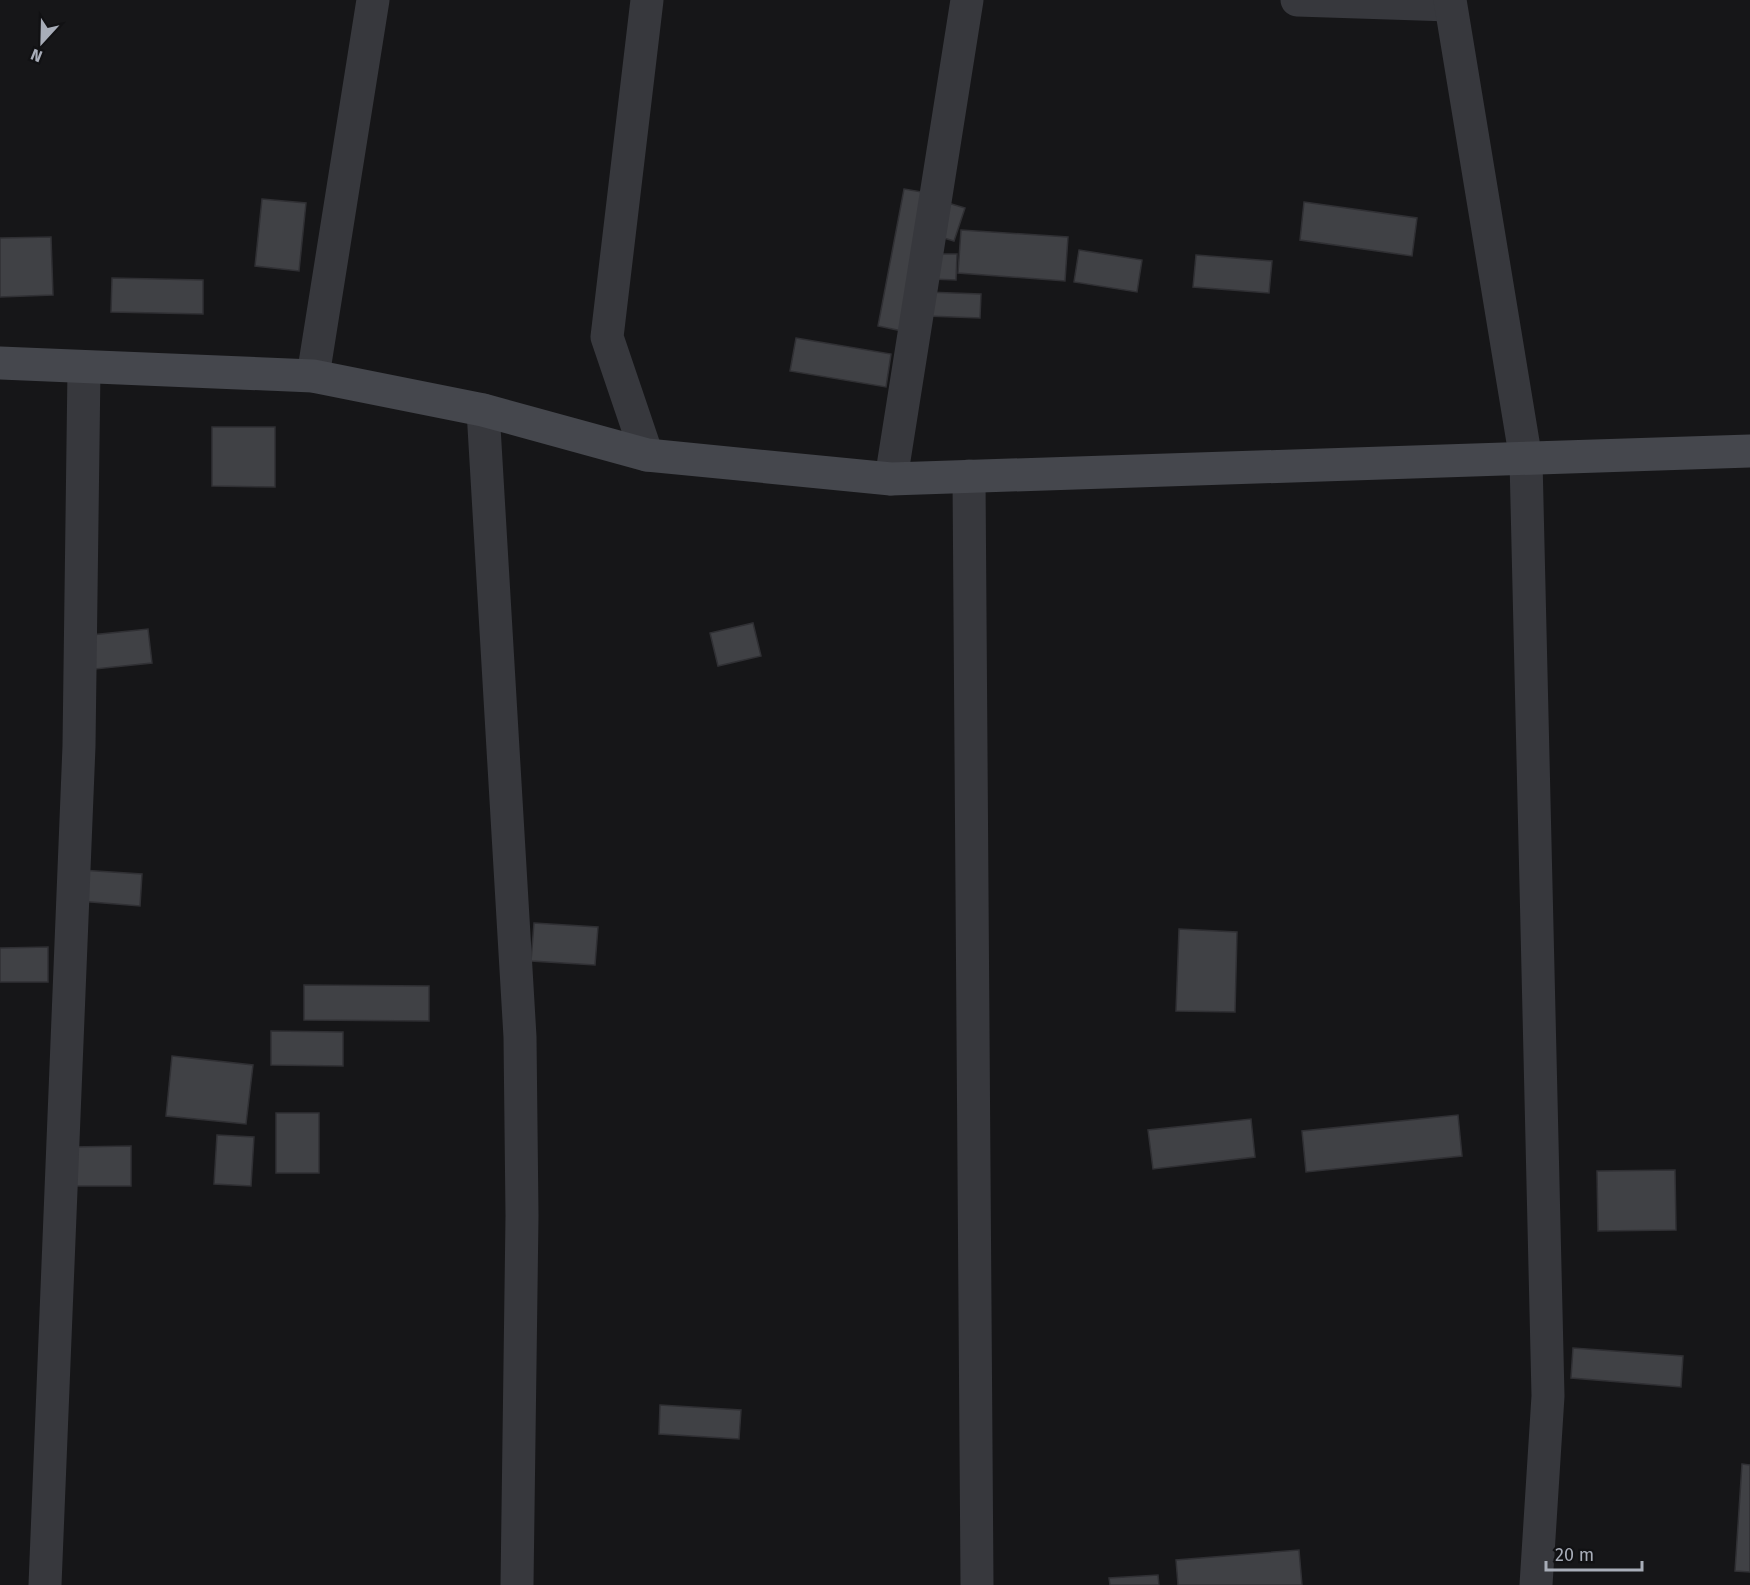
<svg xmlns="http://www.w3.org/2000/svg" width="1750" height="1585" font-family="'Fira Sans',sans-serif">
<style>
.building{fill:#404145;stroke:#303034;stroke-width:1.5}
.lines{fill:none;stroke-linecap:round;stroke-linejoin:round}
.street{stroke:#37383d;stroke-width:33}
.secondary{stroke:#45474d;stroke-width:33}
</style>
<rect width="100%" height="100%" fill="#161618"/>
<g class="building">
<polygon points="904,189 928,193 902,331 878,326"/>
<polygon points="262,199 306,203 299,271 255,266"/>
<polygon points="1304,202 1417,218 1412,256 1300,240"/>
<polygon points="948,203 965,208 954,241 937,236"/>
<polygon points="961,230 1068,237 1065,281 958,273"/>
<polygon points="51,237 53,295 0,297 0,238"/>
<polygon points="1079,250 1142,260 1137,292 1074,282"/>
<polygon points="931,254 957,254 956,280 931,279"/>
<polygon points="1196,255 1272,261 1269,293 1193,287"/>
<polygon points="112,278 203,280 203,314 111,312"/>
<polygon points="926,292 981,294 980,318 926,316"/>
<polygon points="796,338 891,354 886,387 790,371"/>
<polygon points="212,427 275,427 275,487 212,486"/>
<polygon points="753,623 761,656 718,666 710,633"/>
<polygon points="148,629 152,663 95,669 91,635"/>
<polygon points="81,870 142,874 140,906 79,901"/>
<polygon points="534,923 598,927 595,965 531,961"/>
<polygon points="1179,929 1237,932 1235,1012 1176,1011"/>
<polygon points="48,947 48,982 0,982 0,948"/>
<polygon points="304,985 429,986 429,1021 304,1020"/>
<polygon points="271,1031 343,1032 343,1066 271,1065"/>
<polygon points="172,1056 253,1065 246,1124 166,1116"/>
<rect x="276" y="1113" width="43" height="60"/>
<polygon points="1458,1115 1462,1156 1306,1172 1302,1131"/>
<polygon points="1251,1119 1255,1157 1153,1169 1148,1130"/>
<polygon points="217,1135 254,1137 251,1186 214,1184"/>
<polygon points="131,1146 131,1186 71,1186 71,1147"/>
<polygon points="1675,1170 1676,1230 1598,1231 1597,1171"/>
<polygon points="1573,1348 1683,1356 1681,1387 1571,1378"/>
<polygon points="660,1405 741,1410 739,1439 659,1434"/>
<polygon points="1742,1464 1750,1465 1750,1572 1735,1571"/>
<polygon points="1299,1550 1302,1585 1178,1585 1176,1560"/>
<polygon points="1158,1575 1159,1585 1110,1585 1109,1578"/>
</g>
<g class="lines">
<g class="street">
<polyline points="647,0 607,337 647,455"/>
<polyline points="1297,0 1450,5"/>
<polyline points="1450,0 1526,460 1548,1396 1536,1585"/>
<polyline points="313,376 373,0"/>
<polyline points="483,410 520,1037 522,1216 517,1585"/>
<polyline points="969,476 977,1585"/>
<polyline points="891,479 967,0"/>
<polyline points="45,1585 79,746 84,368"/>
</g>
<polyline class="secondary" points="0,363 313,376 483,410 647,455 891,479 1750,451"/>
</g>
<g transform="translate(42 42) rotate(202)" stroke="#111113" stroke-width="4.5" paint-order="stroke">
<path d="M0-4.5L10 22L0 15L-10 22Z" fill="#a8adb8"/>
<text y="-9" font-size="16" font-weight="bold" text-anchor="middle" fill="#a8adb8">N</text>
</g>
<path d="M1546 1561v9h96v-9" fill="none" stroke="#a8adb8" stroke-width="3"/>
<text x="1555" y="1561" font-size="18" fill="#a8adb8" stroke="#111113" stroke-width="4.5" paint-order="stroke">20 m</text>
</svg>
